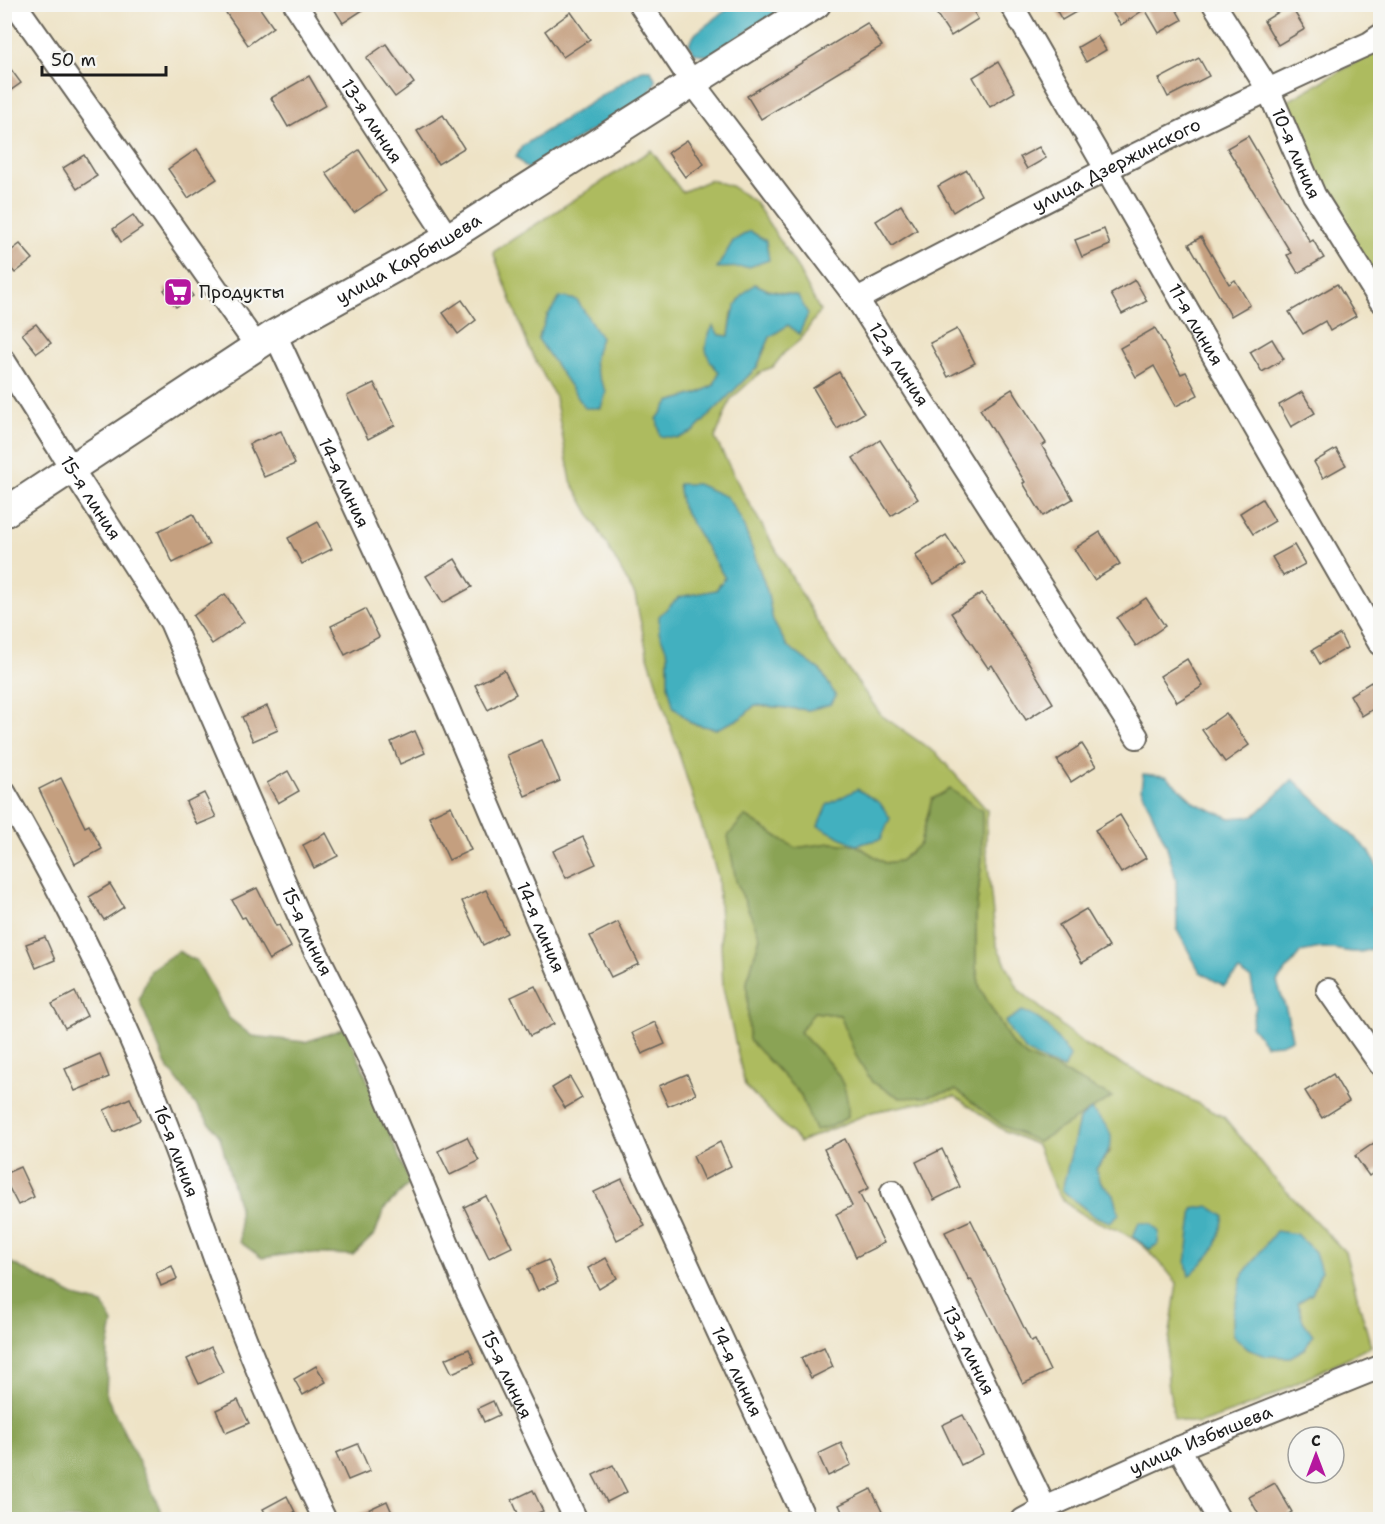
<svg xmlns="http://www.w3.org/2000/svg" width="1385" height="1524" font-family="'Shantell Sans',sans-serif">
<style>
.green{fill:#adbb5e;stroke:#646c3d;stroke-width:1.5;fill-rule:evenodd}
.forest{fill:#8aa355;stroke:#536038;stroke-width:1.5}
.water{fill:#42b0bf;stroke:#2f666e;stroke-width:1.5}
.building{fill:#c49f7f}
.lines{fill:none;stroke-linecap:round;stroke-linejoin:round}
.minor-casing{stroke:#666258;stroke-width:26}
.major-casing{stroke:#666258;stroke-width:32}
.minor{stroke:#fff;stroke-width:22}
.major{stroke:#fff;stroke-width:28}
.labels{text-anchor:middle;stroke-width:4.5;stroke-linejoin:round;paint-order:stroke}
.street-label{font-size:18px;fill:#1c1c1c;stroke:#f6f6f2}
.poi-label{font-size:18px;fill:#1c1c1c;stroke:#f6f6f2;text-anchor:start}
</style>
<rect width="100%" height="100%" fill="#f6f6f2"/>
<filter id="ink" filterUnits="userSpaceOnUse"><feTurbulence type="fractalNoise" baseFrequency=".0167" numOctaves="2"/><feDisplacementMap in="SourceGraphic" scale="12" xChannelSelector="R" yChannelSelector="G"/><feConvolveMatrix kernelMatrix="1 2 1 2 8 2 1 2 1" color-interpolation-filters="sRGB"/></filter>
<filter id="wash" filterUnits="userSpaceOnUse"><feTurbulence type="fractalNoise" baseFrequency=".008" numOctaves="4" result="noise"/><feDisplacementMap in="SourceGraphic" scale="24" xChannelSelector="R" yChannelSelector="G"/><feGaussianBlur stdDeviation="1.35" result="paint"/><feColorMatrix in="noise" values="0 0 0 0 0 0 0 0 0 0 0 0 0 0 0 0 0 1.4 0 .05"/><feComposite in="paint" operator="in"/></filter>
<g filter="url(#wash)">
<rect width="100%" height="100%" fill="#eee3c6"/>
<g class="green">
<polygon points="1380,48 1380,292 1315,190 1286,102"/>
<path d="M651,150L682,192L710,180L731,186L755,202L797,267L820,311L800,340L784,353L773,367L762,371L731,399L715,438L741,489L831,645L881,715L937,754L987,810L986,846L996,944L1019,990L1085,1045L1224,1117L1271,1175L1345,1252L1371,1346L1255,1404L1198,1424L1174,1418L1168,1382L1167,1354L1177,1283C1163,1266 1150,1249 1131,1237C1107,1223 1078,1219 1060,1196C1051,1184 1044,1160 1037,1145L1003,1130L955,1096L872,1112L800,1142L745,1086L723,988L718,877L647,653L635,595L571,481L555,397L529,348L493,252ZM755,284L768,290L798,296L799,333L788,325L770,337L757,367L694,431L669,402L699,393L714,385L719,372L718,335L729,336L732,313ZM548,315L601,338C590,364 593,367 606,391ZM741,519L767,591L773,621L787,646L821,671L809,710L755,705L741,718L716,729L691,723L668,685V654L725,578L714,557ZM932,799L982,858L976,914V967L980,988L1012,1044L1027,1057L1058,1069L1092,1108L1038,1142L956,1090L924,1097L848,1031L840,1015L813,1012L800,1032L827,1062L815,1130L800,1094L749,1039L747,982L760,937L753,917L745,816L795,848L831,843L856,845L885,863L900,861L920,844ZM1110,1151L1096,1169L1099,1180L1113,1195L1094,1216L1062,1190L1068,1168ZM1314,1252L1321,1271L1312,1294L1297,1303L1303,1321L1313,1335L1305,1349L1290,1357L1266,1356L1248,1349L1233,1335L1243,1274Z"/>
</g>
<g class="forest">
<path d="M950,789L982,811V858L976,914V967L980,988L1012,1044L1027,1057L1058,1069L1112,1097L1038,1142L1003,1126L956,1090L924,1097L900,1098L872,1082L856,1056L840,1015L814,1012L800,1032C826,1061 850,1075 848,1117L832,1126L815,1130L800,1094L749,1040L747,982L760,937L736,881L728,836L745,816L795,848L831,843L856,845L885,863L900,861L920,844L932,799Z"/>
<polygon points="178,951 197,961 229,1018 252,1036 305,1042 346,1028 410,1183 384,1209 375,1234 353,1255 297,1253 262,1258 240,1242 239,1208 220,1137 166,1065 139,999 150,970"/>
<polygon points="4,1259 78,1298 103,1304 113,1323 108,1349 106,1395 149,1483 164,1519 5,1519"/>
</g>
<g class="water">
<polygon points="733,5 790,5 708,56 694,53 689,43 696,33"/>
<polygon points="642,70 651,70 656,81 647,97 528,169 516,157 522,146"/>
<polygon points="750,231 766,241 769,260 749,267 717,268 733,241"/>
<path d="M755,284L768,290L798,296L808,314L799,334L788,325L770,337L757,367L694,431L679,438L660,436L657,419L669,402L699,393L714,385L719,372C704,356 702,346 713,326L719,335L729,336C733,310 733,301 755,284Z"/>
<path d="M560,297L577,300L601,338C590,364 593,367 606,391L601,408H585L538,339L548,315Z"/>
<polygon points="678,484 697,484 727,497 741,519 754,554 767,591 773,621 787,646 821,671 836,696 831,704 809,710 755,705 741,718 716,729 691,723 673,706 668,685 668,654 659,632 659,616 679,597 716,590 725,578 682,507"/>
<path d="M1143,774L1166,776L1195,803L1230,818L1254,816L1293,779L1369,851L1380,872V902L1371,908L1380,926V945C1355,958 1350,950 1324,948C1317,948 1308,951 1301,952L1277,982L1287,1013L1292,1039L1281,1044L1266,1045L1251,1026L1256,1007L1251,979L1239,971L1224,986L1200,972L1177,930L1176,879L1166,844L1141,789Z"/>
<polygon points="857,789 880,803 890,818 881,839 856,845 818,826 827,805"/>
<path d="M1022,1011C1047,1020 1055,1035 1070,1056L1064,1069C1030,1055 1024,1055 1005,1022Z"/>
<path d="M1091,1110C1117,1134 1117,1141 1096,1169L1099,1180L1113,1195L1119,1214L1110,1222L1094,1216L1062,1190L1079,1120Z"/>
<path d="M1209,1206L1224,1216C1217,1250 1214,1252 1189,1276L1186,1263L1193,1209Z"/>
<polygon points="1139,1222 1151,1224 1159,1232 1158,1244 1150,1249 1133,1237"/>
<polygon points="1276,1231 1296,1234 1315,1252 1321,1271 1312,1294 1297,1303 1303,1321 1313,1335 1305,1349 1290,1357 1266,1356 1248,1349 1233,1335 1233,1314 1243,1274"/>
</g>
<g id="blocks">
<g class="building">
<polygon points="220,4 257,4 273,27 248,45"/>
<polygon points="331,4 372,4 343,23"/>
<polygon points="942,4 969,4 978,19 951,36 934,10"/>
<polygon points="1053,4 1090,4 1062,20"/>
<polygon points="1106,4 1173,4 1182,20 1159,33 1145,9 1121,25"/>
<polygon points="1290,5 1305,29 1278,45 1264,21"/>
<polygon points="571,12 590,39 563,57 545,31"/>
<polygon points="867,23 882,46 761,119 747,96"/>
<polygon points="1097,36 1106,50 1086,62 1078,47"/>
<polygon points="386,44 414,83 395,97 366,58"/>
<polygon points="1199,58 1209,76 1168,97 1159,79"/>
<polygon points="4,60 21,83 4,95"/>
<polygon points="998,62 1015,92 990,107 973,77"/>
<polygon points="309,76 326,105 288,127 271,98"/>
<polygon points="443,115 464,148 438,164 417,131"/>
<polygon points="1248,136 1310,242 1313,240 1324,258 1298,273 1287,255 1291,253 1227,148"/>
<polygon points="687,140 704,164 685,177 668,153"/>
<polygon points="1039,147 1046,158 1027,169 1020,157"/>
<polygon points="197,149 217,179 188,198 168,169"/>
<polygon points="359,150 386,191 354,213 326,173"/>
<polygon points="84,155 97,176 77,189 63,168"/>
<polygon points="967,170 981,195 953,212 938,186"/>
<polygon points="901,205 917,230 892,246 876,221"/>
<polygon points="133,215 142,228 121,242 113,229"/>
<polygon points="1104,229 1110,245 1082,257 1075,240"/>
<polygon points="1201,237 1229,284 1235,280 1250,305 1231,316 1189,244"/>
<polygon points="20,244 33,259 15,273 4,260 4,256"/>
<polygon points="181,279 193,296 176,307 164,290"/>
<polygon points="1135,280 1147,301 1122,314 1111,294"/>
<polygon points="1337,284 1356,316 1330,331 1325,321 1303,334 1289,312"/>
<polygon points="462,300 476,320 458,334 443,313"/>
<polygon points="36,324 51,343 37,353 22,334"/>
<polygon points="1155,328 1181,374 1186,372 1198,395 1176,406 1154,366 1136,377 1120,348"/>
<polygon points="957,329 975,363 948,377 930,343"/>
<polygon points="1272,339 1284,359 1262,372 1250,352"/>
<polygon points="839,372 864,413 837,429 813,388"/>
<polygon points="374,383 395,425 368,439 347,396"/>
<polygon points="1012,389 1046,443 1042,446 1073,499 1043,516 1023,483 1025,482 980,409"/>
<polygon points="1302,392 1315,413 1291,427 1279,405"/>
<polygon points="281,431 295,464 264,477 249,444"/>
<polygon points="880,440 918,499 891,516 853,458"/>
<polygon points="1336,449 1346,465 1323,478 1314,462"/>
<polygon points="1262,499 1275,521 1253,534 1240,513"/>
<polygon points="193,514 209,545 173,563 158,531"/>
<polygon points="318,522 332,549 302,564 288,538"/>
<polygon points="1100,532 1120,564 1094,580 1074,549"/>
<polygon points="946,535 965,564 934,584 915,555"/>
<polygon points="1294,545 1305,564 1283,576 1272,557"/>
<polygon points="455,559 472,587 443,603 426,576"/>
<polygon points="982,593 1023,653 1053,703 1026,720 992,665 988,668 951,613"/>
<polygon points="225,594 244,622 212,644 193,616"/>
<polygon points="1146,598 1165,626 1136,646 1117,618"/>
<polygon points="365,609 379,637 345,655 331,626"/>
<polygon points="1340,634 1347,648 1320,664 1312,650"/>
<polygon points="1187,659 1203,686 1177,702 1160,676"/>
<polygon points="504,670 516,694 488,710 475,685"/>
<polygon points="1371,682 1380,698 1380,705 1362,716 1350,695"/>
<polygon points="267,706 278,730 253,741 242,717"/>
<polygon points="1226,713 1249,745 1225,762 1202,730"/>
<polygon points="415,731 425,753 400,764 391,742"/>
<polygon points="542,740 560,781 525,796 507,755"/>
<polygon points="1082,744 1096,766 1071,782 1057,760"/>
<polygon points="288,771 299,791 278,803 267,783"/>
<polygon points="61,778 85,827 89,825 102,849 75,864 39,789"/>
<polygon points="204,793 216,817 197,825 186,802"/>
<polygon points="451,806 471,850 449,860 429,816"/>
<polygon points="1120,815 1146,858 1121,873 1095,830"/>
<polygon points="326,833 338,856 314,868 303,845"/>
<polygon points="583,837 596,864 566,878 553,851"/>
<polygon points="110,884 124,907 104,920 89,897"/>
<polygon points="257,888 276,926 279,925 291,947 269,960 245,917 242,918 232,900"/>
<polygon points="486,890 507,933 483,945 462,901"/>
<polygon points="1086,909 1109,947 1082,963 1059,925"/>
<polygon points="618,922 639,964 611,977 590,936"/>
<polygon points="45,937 55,960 36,968 26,944"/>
<polygon points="535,986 554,1024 530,1036 511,997"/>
<polygon points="75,992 87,1016 65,1028 52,1004"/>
<polygon points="655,1022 665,1044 642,1054 632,1033"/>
<polygon points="100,1054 109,1077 75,1091 65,1069"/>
<polygon points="687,1074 696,1094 668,1106 659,1086"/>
<polygon points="1333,1074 1349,1101 1322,1118 1305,1091"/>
<polygon points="570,1077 582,1098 565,1108 552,1088"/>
<polygon points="130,1098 140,1120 114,1132 104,1110"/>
<polygon points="467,1137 479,1161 450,1175 438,1151"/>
<polygon points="845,1139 869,1188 859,1193 884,1243 856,1257 836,1214 852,1206 824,1149"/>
<polygon points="1380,1139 1380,1168 1369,1176 1355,1156"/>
<polygon points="720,1142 731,1166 704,1180 693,1156"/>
<polygon points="942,1149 960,1187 934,1200 916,1162"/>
<polygon points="20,1167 34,1197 18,1205 4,1178 4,1174"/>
<polygon points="622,1179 645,1226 617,1240 594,1192"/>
<polygon points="486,1196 512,1247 489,1258 464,1207"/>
<polygon points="971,1220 1031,1342 1035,1340 1050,1371 1023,1384 971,1279 969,1280 945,1232"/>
<polygon points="606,1258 617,1278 599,1289 588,1268"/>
<polygon points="548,1260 558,1282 538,1291 528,1269"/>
<polygon points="172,1266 177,1279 161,1286 156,1273"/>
<polygon points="211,1347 223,1372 199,1384 187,1359"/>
<polygon points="824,1347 833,1367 811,1378 801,1358"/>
<polygon points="469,1349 475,1363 452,1373 445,1359"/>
<polygon points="316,1366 326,1382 303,1395 294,1379"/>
<polygon points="238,1400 249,1423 226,1433 216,1410"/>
<polygon points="493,1401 499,1415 484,1422 478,1408"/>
<polygon points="963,1415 983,1454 961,1465 942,1425"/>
<polygon points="841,1443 851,1465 828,1476 818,1454"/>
<polygon points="358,1444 370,1471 348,1480 336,1453"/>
<polygon points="613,1465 627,1492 607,1502 593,1475"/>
<polygon points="1275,1483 1292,1512 1279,1520 1262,1520 1249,1497"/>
<polygon points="871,1489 886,1520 846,1520 839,1505"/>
<polygon points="533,1490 543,1511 521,1520 512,1500"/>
<polygon points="287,1496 295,1512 280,1520 269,1520 263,1509"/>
<polygon points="387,1501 395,1520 346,1520"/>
</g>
</g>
</g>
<g filter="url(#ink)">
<use href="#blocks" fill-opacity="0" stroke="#666258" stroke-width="1.5"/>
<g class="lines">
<g class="minor-casing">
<g id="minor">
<polyline points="15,4 256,345"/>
<path id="s1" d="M295,4L448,238"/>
<path id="s2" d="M640,4L692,82L857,299L1137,737"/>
<path id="s3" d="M1011,4L1380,644"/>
<path id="s4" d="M1214,4L1268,89L1314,195L1380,300"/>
<path id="s5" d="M857,299C1027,210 1195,121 1370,43L1380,36"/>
<path id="s6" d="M275,334L442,695L643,1168L805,1520"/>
<path id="s7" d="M4,361L72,469L171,622L308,936L376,1072L468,1293L576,1520"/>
<path id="s8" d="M4,792C65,897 120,1006 164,1119C188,1179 208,1241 231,1302C259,1376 290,1449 325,1520"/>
<polyline points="1328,990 1380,1064"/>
<path id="s9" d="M892,1192L1045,1508"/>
<polyline points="1179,1448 1219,1520"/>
<path id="s10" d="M1023,1520L1045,1508L1179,1448L1380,1367"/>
</g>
</g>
<g class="major-casing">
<g id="major">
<path id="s11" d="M4,513L275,334L448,238L816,4"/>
</g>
</g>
<use href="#minor" class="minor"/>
<use href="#major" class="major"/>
</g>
</g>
<defs>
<g id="supermarket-square" transform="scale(1.5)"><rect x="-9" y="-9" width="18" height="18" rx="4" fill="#b5179e" stroke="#f6f6f2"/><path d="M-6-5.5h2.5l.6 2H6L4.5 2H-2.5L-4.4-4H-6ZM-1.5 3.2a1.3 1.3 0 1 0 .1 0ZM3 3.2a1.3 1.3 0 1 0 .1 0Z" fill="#fff"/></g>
</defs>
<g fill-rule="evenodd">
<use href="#supermarket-square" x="178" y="292"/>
</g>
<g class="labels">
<g class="street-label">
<text dy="6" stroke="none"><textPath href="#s1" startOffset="140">13-я линия</textPath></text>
<text dy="6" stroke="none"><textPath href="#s4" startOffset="171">10-я линия</textPath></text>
<text dy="6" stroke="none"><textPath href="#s5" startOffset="292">улица Дзержинского</textPath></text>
<text dy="6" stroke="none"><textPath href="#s11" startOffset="478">улица Карбышева</textPath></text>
<text dy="6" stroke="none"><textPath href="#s3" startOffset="370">11-я линия</textPath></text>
<text dy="6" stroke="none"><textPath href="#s2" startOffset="444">12-я линия</textPath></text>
<text dy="6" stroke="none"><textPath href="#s6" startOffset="164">14-я линия</textPath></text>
<text dy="6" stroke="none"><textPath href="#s7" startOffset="162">15-я линия</textPath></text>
<text dy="6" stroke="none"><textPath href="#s6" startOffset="650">14-я линия</textPath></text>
<text dy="6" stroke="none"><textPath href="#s7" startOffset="648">15-я линия</textPath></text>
<text dy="6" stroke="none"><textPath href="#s8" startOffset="399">16-я линия</textPath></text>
<text dy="6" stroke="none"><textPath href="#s9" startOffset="176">13-я линия</textPath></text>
<text dy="6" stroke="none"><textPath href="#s6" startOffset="1136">14-я линия</textPath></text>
<text dy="6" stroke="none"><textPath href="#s7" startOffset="1134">15-я линия</textPath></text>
<text dy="6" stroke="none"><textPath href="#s10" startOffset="195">улица Избышева</textPath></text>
</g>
<g class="poi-label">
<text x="199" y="298">Продукты</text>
</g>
</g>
<rect width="1385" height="1524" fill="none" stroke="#f6f6f2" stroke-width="24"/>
<g transform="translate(1316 1455)"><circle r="28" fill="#f6f6f2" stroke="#9f9f9c" stroke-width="1.5"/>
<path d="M0-4.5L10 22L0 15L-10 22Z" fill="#b5179e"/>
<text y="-9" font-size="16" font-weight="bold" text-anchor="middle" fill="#1c1c1c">С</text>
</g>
<path d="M42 66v9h124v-9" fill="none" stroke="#1c1c1c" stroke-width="3"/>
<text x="51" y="66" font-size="18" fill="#1c1c1c" stroke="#f6f6f2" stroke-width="4.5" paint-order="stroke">50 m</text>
</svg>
